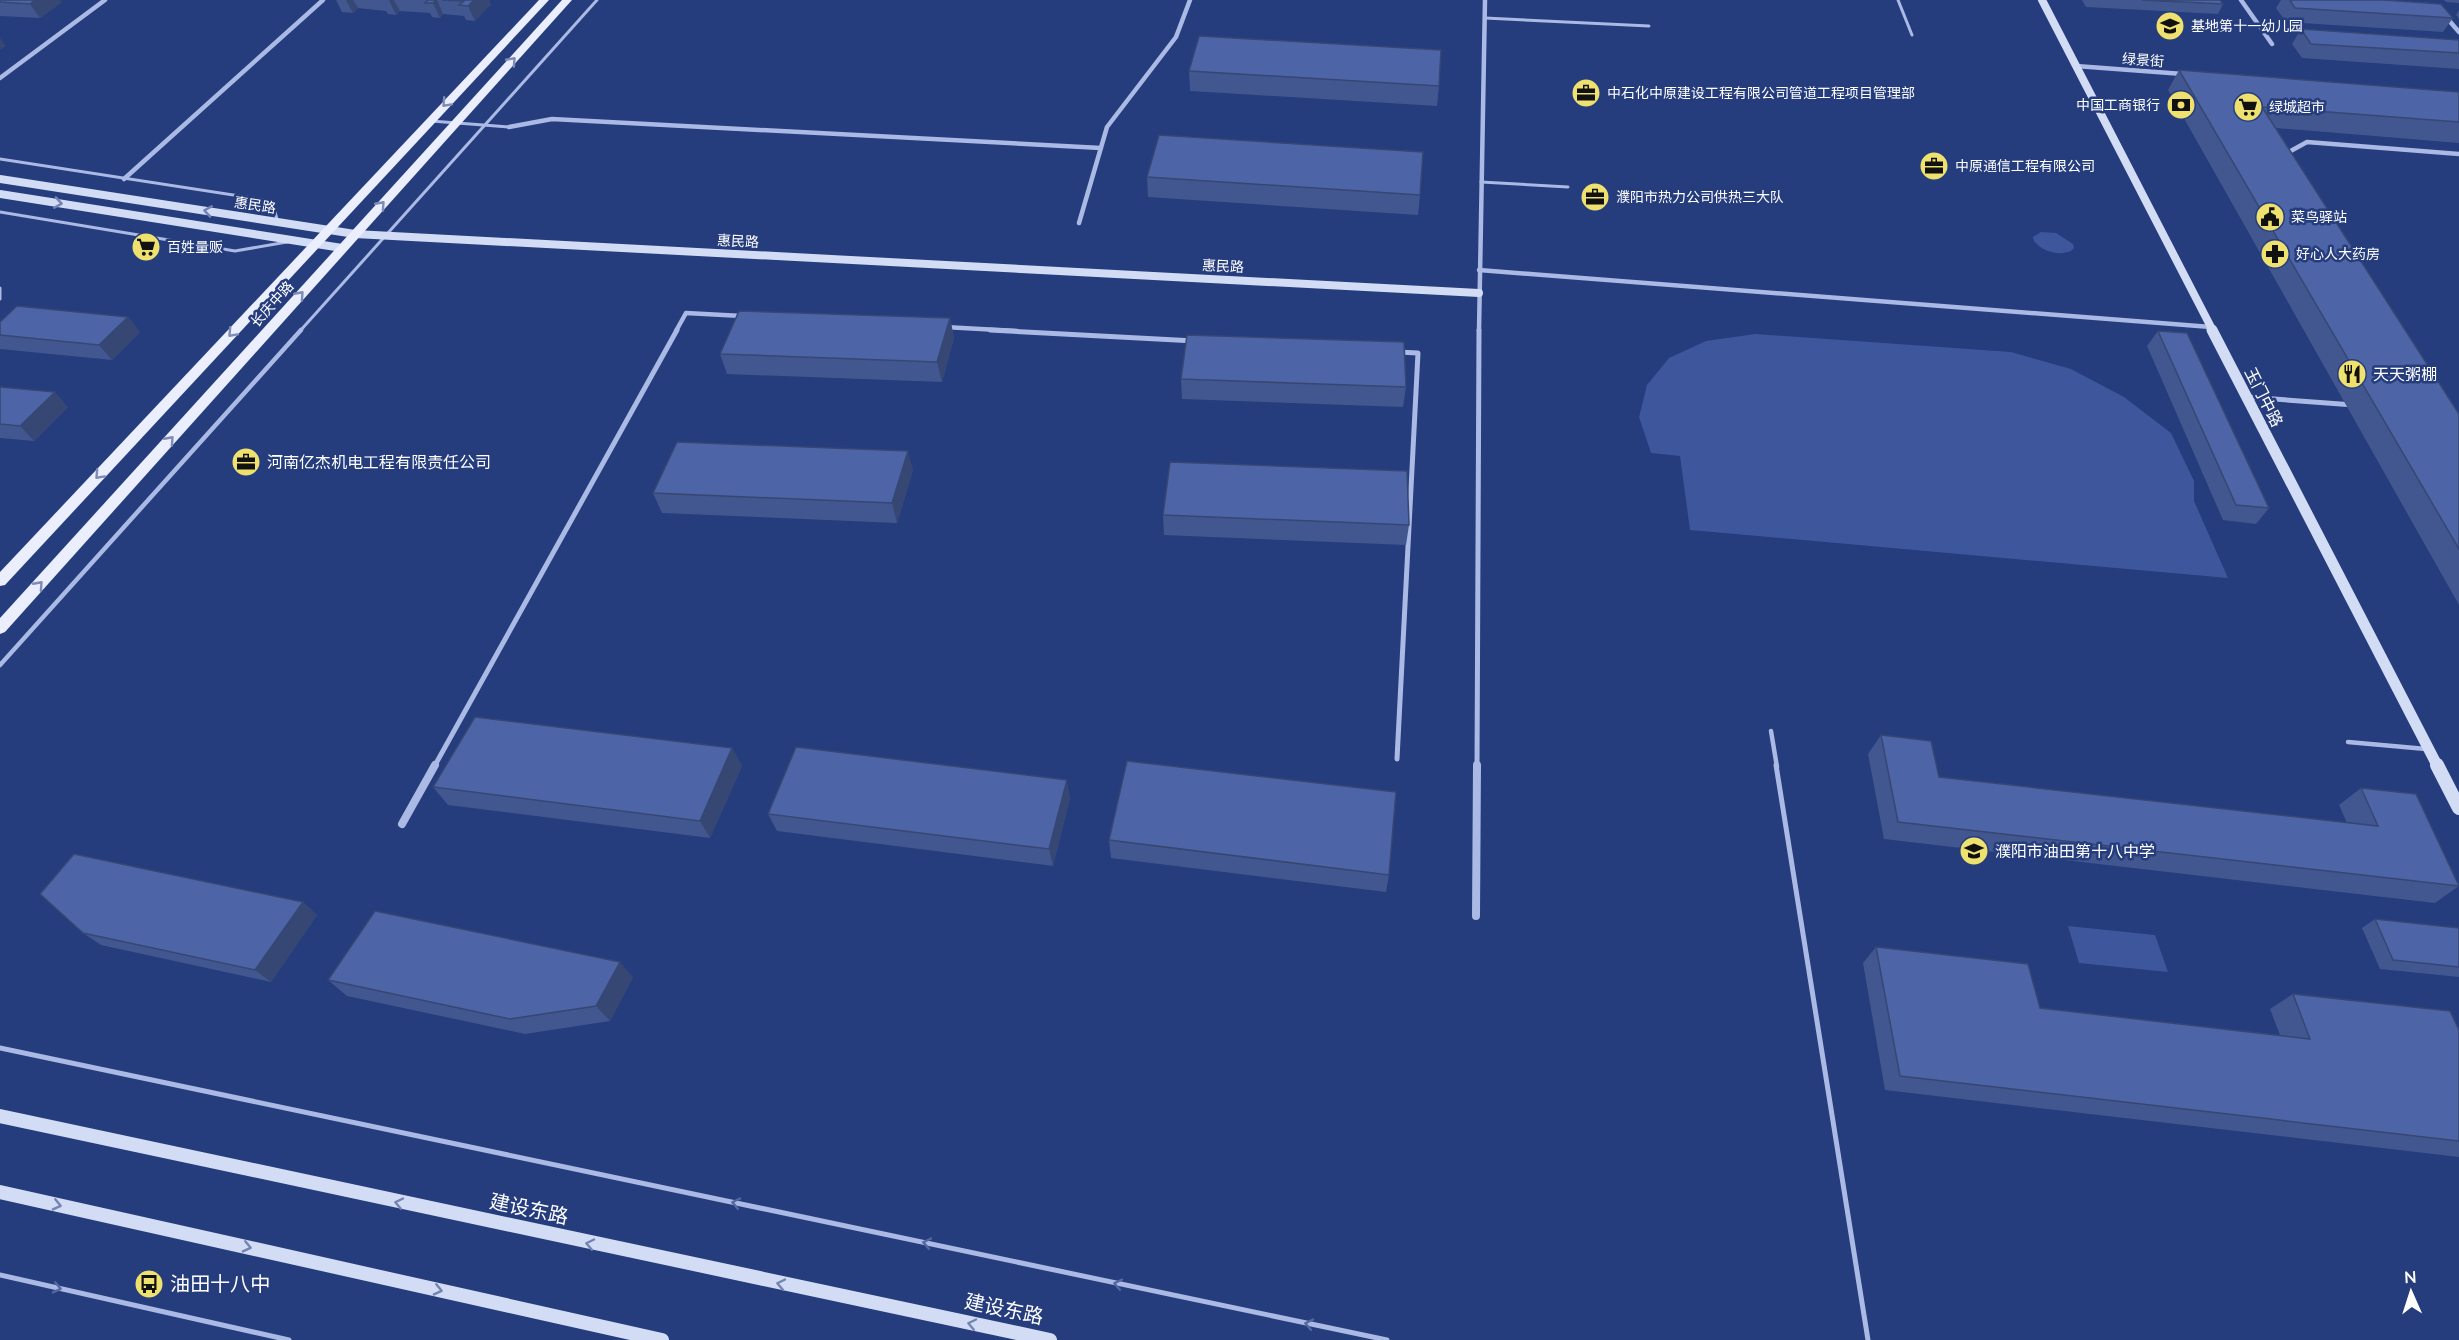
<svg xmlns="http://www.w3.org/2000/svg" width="2459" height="1340" font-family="Lato,'Noto Sans SC',sans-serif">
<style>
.green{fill:#3d569c}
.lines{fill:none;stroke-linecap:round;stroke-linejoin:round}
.lane-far2{stroke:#aabae5;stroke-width:3}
.lane-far1{stroke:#aabae5;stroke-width:4.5}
.lane{stroke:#aabae5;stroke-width:5}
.street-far2{stroke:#aabae5;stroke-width:4.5}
.street-far1{stroke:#aabae5;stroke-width:5}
.street{stroke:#aabae5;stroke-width:8}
.secondary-far2{stroke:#d3dcf5;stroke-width:8}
.secondary-far1{stroke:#d3dcf5;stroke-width:11}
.secondary{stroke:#d3dcf5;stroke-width:14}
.primary{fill:#eaeefd;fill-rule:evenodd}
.wall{fill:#42578f}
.shaded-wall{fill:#364774}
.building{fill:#4d65a6;stroke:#364774;stroke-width:1.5}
.oneway{stroke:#7e8cb7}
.oneway2{stroke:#7384b3}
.oneway3{stroke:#5468a1}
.labels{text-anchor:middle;stroke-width:5;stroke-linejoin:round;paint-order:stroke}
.far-poi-label{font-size:14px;fill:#fff;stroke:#253c7d;text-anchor:start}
.far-street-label{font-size:14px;fill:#fff;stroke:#253c7d}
.poi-label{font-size:16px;fill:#fff;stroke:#253c7d;text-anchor:start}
.street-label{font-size:16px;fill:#fff;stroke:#253c7d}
.near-street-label{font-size:20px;fill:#fff;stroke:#253c7d}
.near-poi-label{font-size:20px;fill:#fff;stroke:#253c7d;text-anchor:start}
</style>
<rect width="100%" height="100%" fill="#253c7d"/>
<g class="green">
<path d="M2041,232L2056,233L2073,244L2074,248L2071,251C2058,256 2043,252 2034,241L2033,237Z"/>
<polygon points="1755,334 2011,352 2071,369 2124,397 2171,433 2194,481 2194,501 2228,578 1690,530 1680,456 1651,453 1639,417 1647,385 1669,358 1706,341"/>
<polygon points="2068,926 2155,935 2168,972 2079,963"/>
</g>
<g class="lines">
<g class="lane-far2">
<polyline points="1898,0 1912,35"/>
<polyline points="1485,18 1649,26"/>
<polyline points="431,121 509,127"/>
<polyline points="0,159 272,201 278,223"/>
<polyline points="1481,182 1568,187"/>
<polyline points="0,212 235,251 287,242"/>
<polyline points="0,288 0,299"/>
<polyline points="300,331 597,0"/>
</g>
<g class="lane-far1">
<polyline points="0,665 301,330"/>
<polyline points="1771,731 1777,767"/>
<polyline points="2348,742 2426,749"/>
</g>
<g class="lane">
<polyline points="1776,765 1868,1340"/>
<polyline points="0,1048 1387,1340"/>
<polyline points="0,1275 289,1340"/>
</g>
<g class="street-far2">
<polyline points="2241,0 2272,44"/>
<polyline points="2446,17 2459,32"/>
<polyline points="2076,66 2183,74"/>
<polyline points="0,78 105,0"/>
<polyline points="509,127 552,119 1101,148"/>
<polyline points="2289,157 2287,153 2307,142 2459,154"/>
<polyline points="124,179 323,0"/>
<polyline points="1079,223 1107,127 1176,37 1190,0"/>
<polyline points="1479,270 2211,327"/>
<polyline points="944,327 1017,331"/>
<polyline points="676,331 686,313 742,316"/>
<polyline points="1479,331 1485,0"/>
</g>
<g class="street-far1">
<polyline points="990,330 1195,341"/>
<polyline points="1397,352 1418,353 1397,759"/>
<polyline points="2247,397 2354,405"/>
<polyline points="434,767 677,330"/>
<polyline points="1477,767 1479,330"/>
</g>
<g class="street">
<polyline points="402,824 435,765"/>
<polyline points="1476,916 1477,765"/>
</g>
<g class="secondary-far2">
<polyline points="2042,0 2213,331"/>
<polyline points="0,179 355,234 1479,293"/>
<polyline points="0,194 342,248"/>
</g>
<polyline class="secondary-far1" points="2212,330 2438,767"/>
<g class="secondary">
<polyline points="2437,765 2459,808"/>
<polyline points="0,1116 1050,1340"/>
<polyline points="0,1192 662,1340"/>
</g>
<g class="primary">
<polygon points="539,0 549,0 5,585 0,586 0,572"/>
<polygon points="562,0 572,0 5,632 0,634 0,618"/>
</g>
</g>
<g class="wall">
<polygon points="0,0 62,2 40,18 0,16"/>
<polygon points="336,0 490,0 489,1 491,4 475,21 466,20 464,16 443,14 440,18 432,17 430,13 400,11 396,15 388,14 386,11 358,8 353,13 342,12"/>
<polygon points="2082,0 2220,0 2223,4 2218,14 2086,7"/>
<polygon points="2281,0 2384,0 2453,18 2443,32 2286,22 2276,8"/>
<polygon points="2444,0 2459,0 2459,3 2446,2"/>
<polygon points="2459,10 2459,19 2456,15"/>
<polygon points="2301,29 2459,40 2459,69 2302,58 2292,44"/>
<polygon points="2179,70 2459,92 2459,143 2276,128 2459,414 2459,605 2168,90"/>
<polygon points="1189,71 1439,86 1437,106 1190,91"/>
<polygon points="1147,177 1420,195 1418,215 1148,197"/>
<polygon points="128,317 140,332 112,360 0,349 0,322"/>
<polygon points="950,318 954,338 942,382 727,374 720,354"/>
<polygon points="2158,331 2269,508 2256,524 2223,520 2147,346"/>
<polygon points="1181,379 1406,387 1403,407 1182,399"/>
<polygon points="0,387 68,407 34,441 0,438"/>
<polygon points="913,470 897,523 662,513 653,493"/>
<polygon points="1163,515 1409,525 1406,545 1164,535"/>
<polygon points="1881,735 1939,777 2347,823 2339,805 2361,788 2459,884 2459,886 2435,903 1884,839 1868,754"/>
<polygon points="732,748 742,766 710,838 448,805 433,787"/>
<polygon points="1070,798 1053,866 777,831 768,814"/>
<polygon points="1109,840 1389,875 1386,892 1111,858"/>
<polygon points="303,902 317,915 271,982 101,945 83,933"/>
<polygon points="2375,919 2459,928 2459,977 2380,969 2362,928"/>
<polygon points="1876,947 2040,1008 2280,1035 2270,1009 2293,994 2459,1030 2459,1157 1885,1090 1863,963"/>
<polygon points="633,977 610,1021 525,1034 347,996 328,980"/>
</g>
<g class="shaded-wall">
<polygon points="35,0 60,0 62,2 40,18 30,4"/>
<polygon points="346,0 353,0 358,8 353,13"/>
<polygon points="389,0 394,0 400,11 396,15"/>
<polygon points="437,0 443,14 440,18 433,3"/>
<polygon points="474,0 490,0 489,1 491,4 475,21 468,6"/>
<polygon points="0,38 6,46 0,50"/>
<polygon points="128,317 140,332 112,360 99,345"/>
<polygon points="950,318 954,338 942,382 937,362"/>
<polygon points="55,392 68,407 34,441 20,426"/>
<polygon points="908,451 913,470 897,523 892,503"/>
<polygon points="732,748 742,766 710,838 700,821"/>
<polygon points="1067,780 1070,798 1053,866 1049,849"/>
<polygon points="303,902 317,915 271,982 255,970"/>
<polygon points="620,962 633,977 610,1021 596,1006"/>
</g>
<g class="building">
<polygon points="0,0 35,0 30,4 0,2"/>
<polygon points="428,0 436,0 433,3 425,3"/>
<polygon points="442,0 474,0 468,6 459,5 464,1"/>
<polygon points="2142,0 2220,0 2223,4"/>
<polygon points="2290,0 2384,0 2441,4 2453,18 2295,8"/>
<polygon points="2301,29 2459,40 2459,53 2311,44"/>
<polygon points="1199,36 1441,50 1439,86 1189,71"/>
<polygon points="2179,70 2459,92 2459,122 2262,107 2459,414 2459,549"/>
<polygon points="1159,135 1423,152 1420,195 1147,177"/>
<polygon points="17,306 128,317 99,345 0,335 0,322"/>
<polygon points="739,311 950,318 937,362 720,354"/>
<polygon points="2158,331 2187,333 2269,508 2236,505"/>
<polygon points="1187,335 1404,342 1406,387 1181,379"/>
<polygon points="0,387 55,392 20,426 0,424"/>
<polygon points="677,442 908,451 892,503 653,493"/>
<polygon points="1170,462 1407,471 1409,525 1163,515"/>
<polygon points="475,717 732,748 700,821 433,787"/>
<polygon points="1881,735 1931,741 1939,777 2378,826 2361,788 2416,794 2459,886 1898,822"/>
<polygon points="796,747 1067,780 1049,849 768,814"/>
<polygon points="1127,761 1396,792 1389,875 1109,840"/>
<polygon points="74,854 303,902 255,970 83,933 40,894"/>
<polygon points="375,911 620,962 596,1006 510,1019 328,980"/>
<polygon points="2375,919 2459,928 2459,967 2393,960"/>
<polygon points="1876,947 2028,964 2040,1008 2310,1039 2293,994 2450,1011 2459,1030 2459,1141 1900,1076"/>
</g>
<defs><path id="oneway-chevron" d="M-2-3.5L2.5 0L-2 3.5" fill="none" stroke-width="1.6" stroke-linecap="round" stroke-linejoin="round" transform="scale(1.5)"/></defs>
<g class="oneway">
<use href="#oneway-chevron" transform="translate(512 61) rotate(-48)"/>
<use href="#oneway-chevron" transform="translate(446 103) rotate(133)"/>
<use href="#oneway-chevron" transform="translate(381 205) rotate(-48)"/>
<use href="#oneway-chevron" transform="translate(300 295) rotate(-48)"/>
<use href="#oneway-chevron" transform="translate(232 333) rotate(133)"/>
<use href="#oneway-chevron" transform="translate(170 440) rotate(-48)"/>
<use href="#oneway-chevron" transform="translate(99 475) rotate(133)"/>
<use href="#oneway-chevron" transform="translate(39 585) rotate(-48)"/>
</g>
<g class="oneway2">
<use href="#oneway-chevron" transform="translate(58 203) rotate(9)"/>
<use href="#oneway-chevron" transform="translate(208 211) rotate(-171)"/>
<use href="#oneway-chevron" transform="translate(399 1203) rotate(-168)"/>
<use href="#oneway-chevron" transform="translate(57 1205) rotate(13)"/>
<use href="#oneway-chevron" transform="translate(590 1244) rotate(-168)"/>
<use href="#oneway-chevron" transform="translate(247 1247) rotate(13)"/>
<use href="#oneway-chevron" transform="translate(781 1284) rotate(-168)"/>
<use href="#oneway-chevron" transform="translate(438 1290) rotate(13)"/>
<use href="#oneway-chevron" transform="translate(972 1324) rotate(-168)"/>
</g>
<g class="oneway3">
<use href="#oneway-chevron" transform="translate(736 1203) rotate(-168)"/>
<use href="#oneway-chevron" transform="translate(927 1243) rotate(-168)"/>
<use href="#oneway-chevron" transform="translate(1118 1284) rotate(-168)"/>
<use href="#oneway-chevron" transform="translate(57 1288) rotate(13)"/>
<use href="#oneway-chevron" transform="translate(1309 1324) rotate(-168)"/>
</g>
<defs>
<g id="school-disc" transform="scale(1.5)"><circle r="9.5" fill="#efe16e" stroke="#253c7d"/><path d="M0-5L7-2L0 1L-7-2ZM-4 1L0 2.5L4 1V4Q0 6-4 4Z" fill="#111"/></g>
<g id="office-disc" transform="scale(1.5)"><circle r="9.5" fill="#efe16e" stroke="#253c7d"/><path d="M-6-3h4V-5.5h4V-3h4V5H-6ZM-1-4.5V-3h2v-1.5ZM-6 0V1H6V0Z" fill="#111"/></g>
<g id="bank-disc" transform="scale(1.5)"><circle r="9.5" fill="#efe16e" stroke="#253c7d"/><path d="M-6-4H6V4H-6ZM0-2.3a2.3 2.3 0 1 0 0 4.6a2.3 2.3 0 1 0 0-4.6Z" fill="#111"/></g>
<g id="supermarket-disc" transform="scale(1.5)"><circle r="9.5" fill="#efe16e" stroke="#253c7d"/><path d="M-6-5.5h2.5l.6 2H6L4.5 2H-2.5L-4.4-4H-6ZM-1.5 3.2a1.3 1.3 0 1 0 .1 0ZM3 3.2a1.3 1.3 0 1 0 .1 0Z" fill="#111"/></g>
<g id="civic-disc" transform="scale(1.5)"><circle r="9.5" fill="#efe16e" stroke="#253c7d"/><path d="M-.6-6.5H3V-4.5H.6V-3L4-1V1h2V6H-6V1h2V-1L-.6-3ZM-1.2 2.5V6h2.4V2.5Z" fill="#111"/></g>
<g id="pharmacy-disc" transform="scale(1.5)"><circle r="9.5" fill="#efe16e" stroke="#253c7d"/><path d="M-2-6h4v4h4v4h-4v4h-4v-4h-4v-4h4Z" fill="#111"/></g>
<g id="restaurant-disc" transform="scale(1.5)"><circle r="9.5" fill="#efe16e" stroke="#253c7d"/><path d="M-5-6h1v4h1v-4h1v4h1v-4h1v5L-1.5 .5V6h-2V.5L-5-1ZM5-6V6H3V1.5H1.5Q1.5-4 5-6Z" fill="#111"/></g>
<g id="bus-disc" transform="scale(1.5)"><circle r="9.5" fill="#efe16e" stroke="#253c7d"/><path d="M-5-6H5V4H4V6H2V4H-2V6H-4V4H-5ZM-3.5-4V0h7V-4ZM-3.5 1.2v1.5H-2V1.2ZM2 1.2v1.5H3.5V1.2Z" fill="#111"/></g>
</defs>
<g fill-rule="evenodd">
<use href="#school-disc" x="2170" y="26"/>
<use href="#office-disc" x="1586" y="93"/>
<use href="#bank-disc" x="2181" y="105"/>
<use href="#supermarket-disc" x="2248" y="107"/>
<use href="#office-disc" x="1934" y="166"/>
<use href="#office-disc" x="1595" y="197"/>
<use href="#civic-disc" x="2270" y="217"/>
<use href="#supermarket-disc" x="146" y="247"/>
<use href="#pharmacy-disc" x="2275" y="254"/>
<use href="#restaurant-disc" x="2352" y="374"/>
<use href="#office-disc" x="246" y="462"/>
<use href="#school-disc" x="1974" y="851"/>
<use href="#bus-disc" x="149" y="1284"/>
</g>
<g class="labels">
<g class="far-poi-label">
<text x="2191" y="31">基地第十一幼儿园</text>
<text x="1607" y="98">中石化中原建设工程有限公司管道工程项目管理部</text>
<text x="2160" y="110" text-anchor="end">中国工商银行</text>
<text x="2269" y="112">绿城超市</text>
<text x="1955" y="171">中原通信工程有限公司</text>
<text x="1616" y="202">濮阳市热力公司供热三大队</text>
<text x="2291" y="222">菜鸟驿站</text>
<text x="167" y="252">百姓量贩</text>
<text x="2296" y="259">好心人大药房</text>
</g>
<g class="far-street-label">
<text transform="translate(2143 60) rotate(4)" y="5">绿景街</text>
<text transform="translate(255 205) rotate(9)" y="5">惠民路</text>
<text transform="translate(738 241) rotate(3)" y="5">惠民路</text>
<text transform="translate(1223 266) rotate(3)" y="5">惠民路</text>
<text transform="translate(272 304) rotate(-48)" y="5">长庆中路</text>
</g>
<g class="poi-label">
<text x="2373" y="380">天天粥棚</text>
<text x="267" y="468">河南亿杰机电工程有限责任公司</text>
<text x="1995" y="857">濮阳市油田第十八中学</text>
</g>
<g class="street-label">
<text transform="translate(2264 397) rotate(63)" y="6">玉门中路</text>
</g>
<g class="near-street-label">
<text transform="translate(529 1209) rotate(12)" y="7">建设东路</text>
<text transform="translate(1004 1309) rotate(12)" y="7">建设东路</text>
</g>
<g class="near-poi-label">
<text x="170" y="1291">油田十八中</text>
</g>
</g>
<g transform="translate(2411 1292) rotate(357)" stroke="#253c7d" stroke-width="4.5" paint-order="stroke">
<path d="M0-4.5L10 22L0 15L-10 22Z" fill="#ffffff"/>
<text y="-9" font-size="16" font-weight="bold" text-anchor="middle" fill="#ffffff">N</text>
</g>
</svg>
